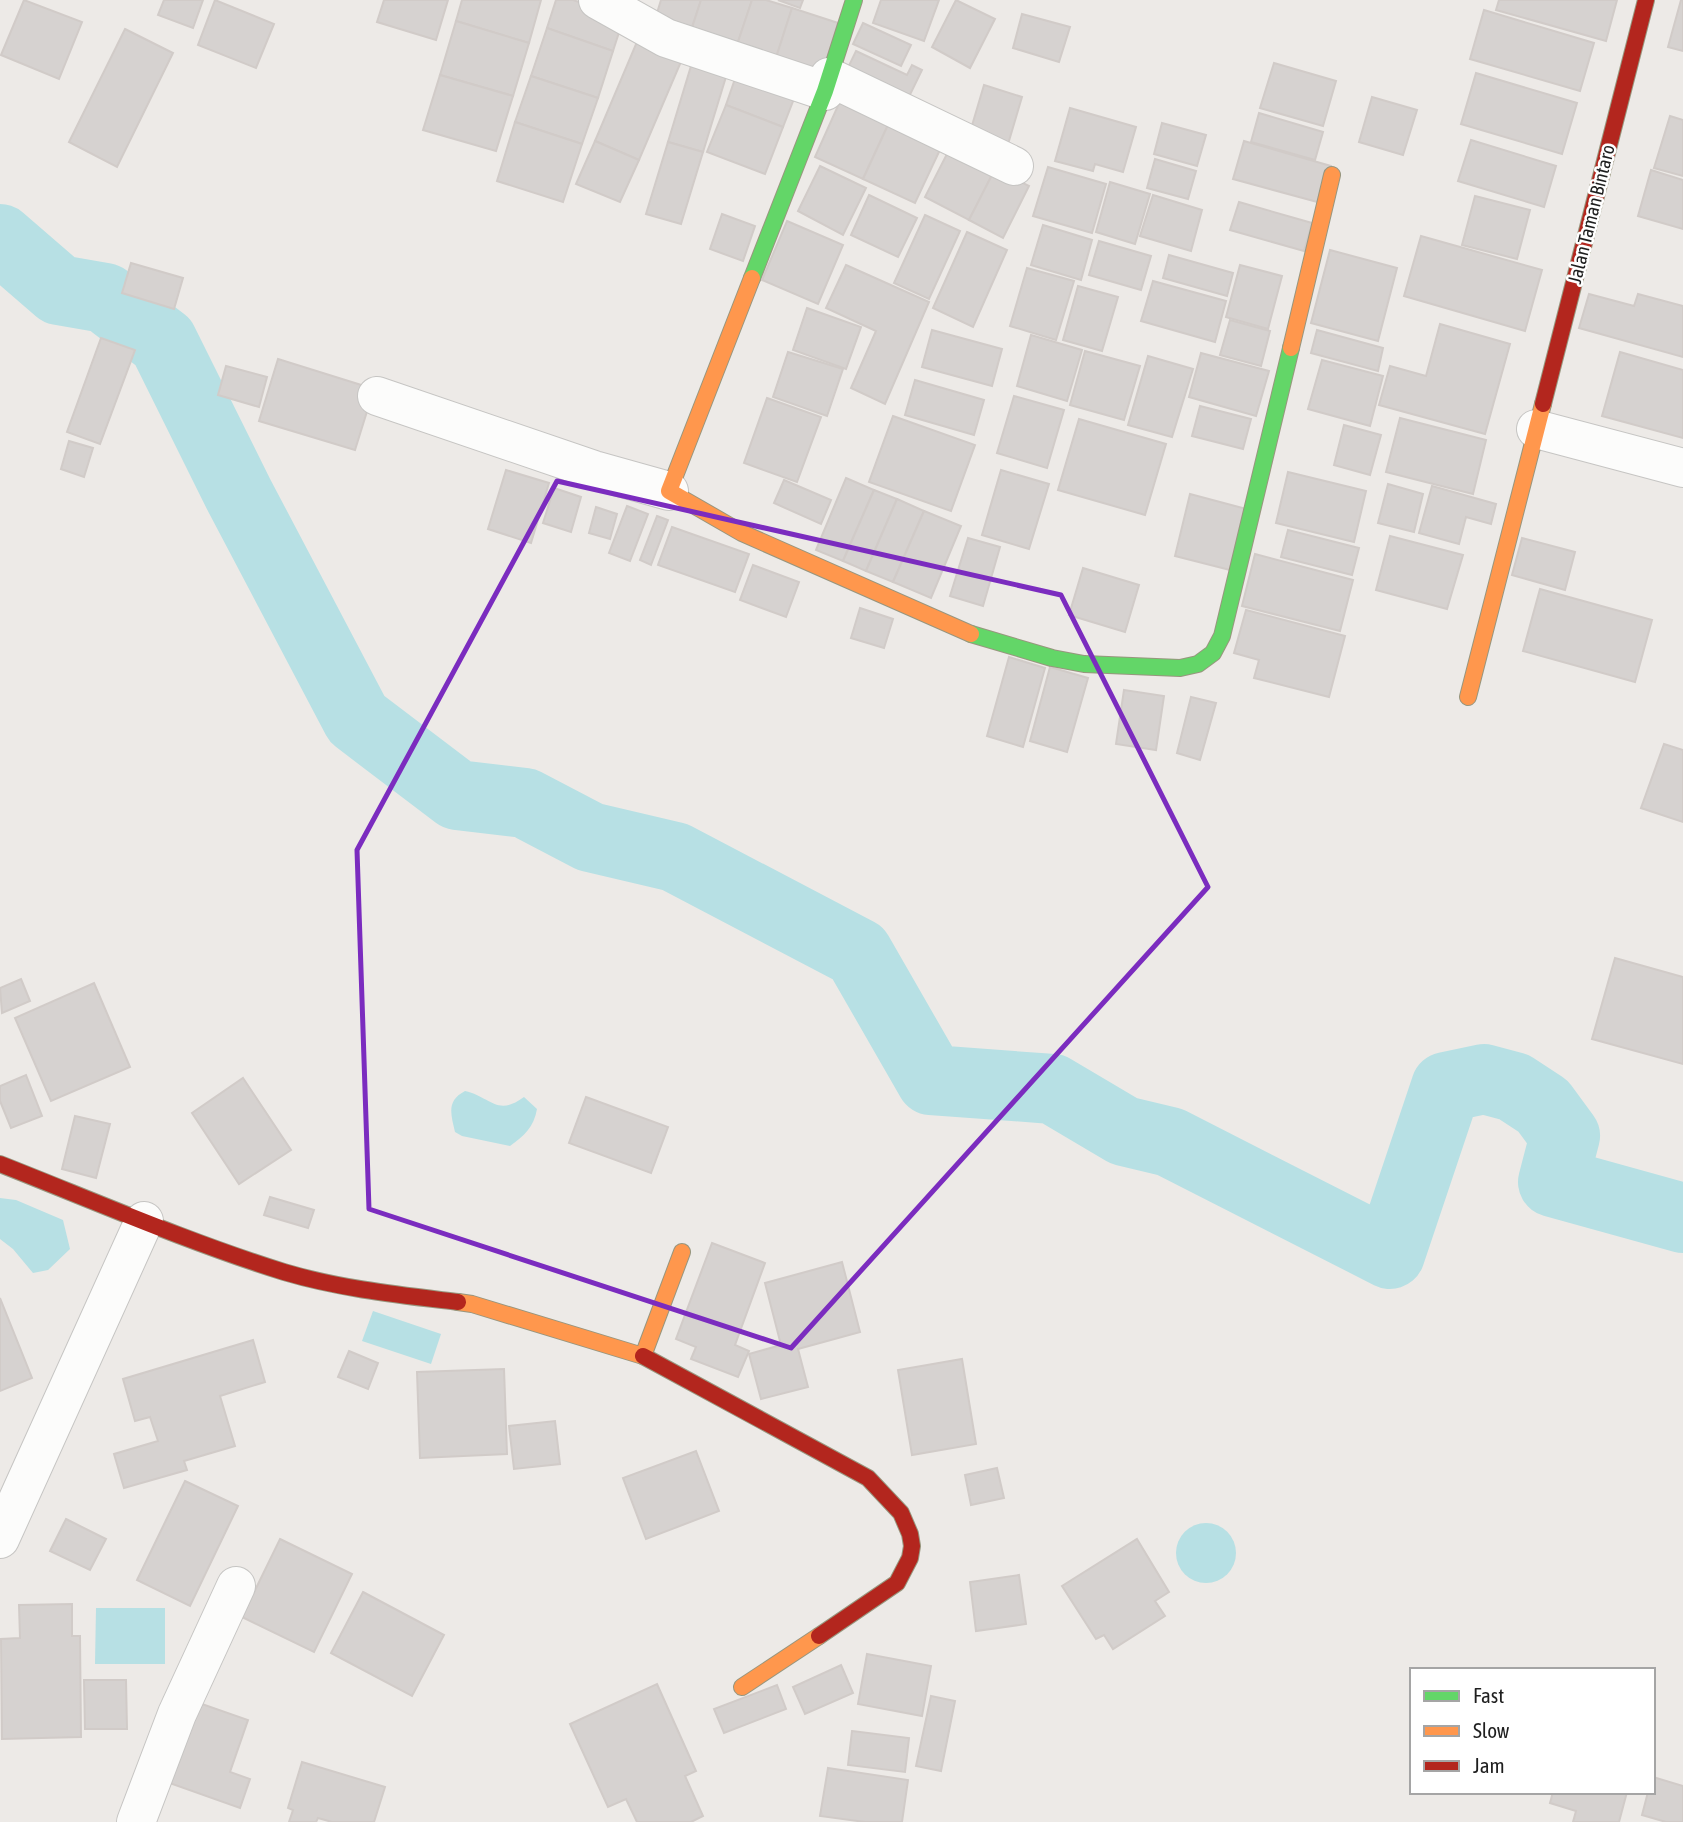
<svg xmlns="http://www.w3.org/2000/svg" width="1683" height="1822" font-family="'Asap Condensed',sans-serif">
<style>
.water{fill:#b7e0e4}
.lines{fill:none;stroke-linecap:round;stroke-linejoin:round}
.river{stroke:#b7e0e4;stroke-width:70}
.building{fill:#d6d2d0;stroke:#d1cbc8;stroke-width:2}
.street-casing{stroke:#c6c5c3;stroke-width:40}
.fast-casing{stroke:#98967e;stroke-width:18}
.slow-casing{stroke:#98967e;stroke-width:18}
.jam-casing{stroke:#98967e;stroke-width:18}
.street{stroke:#fcfcfb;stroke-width:38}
.fast{stroke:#63d668;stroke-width:16}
.slow{stroke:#ff974d;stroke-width:16}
.jam{stroke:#b3261e;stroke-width:16}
.marked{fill:none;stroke:#7b2cbf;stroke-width:5;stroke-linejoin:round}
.labels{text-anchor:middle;stroke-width:5;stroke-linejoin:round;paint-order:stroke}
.street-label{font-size:19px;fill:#1f1f1f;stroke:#fff}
</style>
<rect width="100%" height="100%" fill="#edeae7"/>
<g class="water">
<path d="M465,1091C491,1097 497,1117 524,1097L537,1109C534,1127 524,1136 510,1146L462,1136L455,1132C451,1114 446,1101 465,1091Z"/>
<polygon points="0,1198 16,1200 63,1220 70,1249 48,1270 33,1273 13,1249 0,1239"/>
<polygon points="373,1311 441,1334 431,1364 362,1341"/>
<circle cx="1206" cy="1553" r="30"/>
<polygon points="96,1608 165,1608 165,1664 95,1664"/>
</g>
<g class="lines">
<polyline class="river" points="0,239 59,290 105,298 163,342 239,495 357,719 457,795 525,803 590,837 675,857 858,953 931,1080 1053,1089 1124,1131 1170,1142 1390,1254 1446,1087 1484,1079 1514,1087 1543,1106 1565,1136 1553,1182 1683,1218"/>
</g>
<g class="building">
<polygon points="24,0 82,22 59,79 1,55"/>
<polygon points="164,0 203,0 193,28 158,15"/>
<polygon points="215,0 274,24 256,68 198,45"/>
<polygon points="384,0 448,0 436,40 377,22"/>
<polygon points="462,0 541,0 529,43 456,21"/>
<polygon points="556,0 573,0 624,17 613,51 547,28"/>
<polygon points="661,0 701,0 689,37 653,26"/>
<polygon points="701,0 752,0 735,51 689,37"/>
<polygon points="752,0 766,0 792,8 774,64 735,51"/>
<polygon points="778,0 803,0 800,8"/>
<polygon points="881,0 939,0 924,41 873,23"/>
<polygon points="956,0 995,19 970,68 932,47"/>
<polygon points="1499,0 1617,0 1606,41 1496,10"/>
<polygon points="1681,0 1683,0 1683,51 1668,47"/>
<polygon points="792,8 838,23 821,79 774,64"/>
<polygon points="1484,10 1594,43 1580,91 1470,59"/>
<polygon points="1022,14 1070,27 1059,62 1013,48"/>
<polygon points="456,21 529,43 513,96 440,75"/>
<polygon points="863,23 911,45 901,66 853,44"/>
<polygon points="547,28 613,51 598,98 531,76"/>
<polygon points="125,29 173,53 117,167 69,142"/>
<polygon points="639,37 683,57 639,160 595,141"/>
<polygon points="856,51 907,75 912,65 922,70 905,105 844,76"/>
<polygon points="694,56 729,67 703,152 668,142"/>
<polygon points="1274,63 1336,81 1323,126 1260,108"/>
<polygon points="737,73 795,96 783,127 726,105"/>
<polygon points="1476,73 1577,103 1562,154 1461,124"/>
<polygon points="440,75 513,96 496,151 423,130"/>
<polygon points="531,76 598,98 582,144 515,122"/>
<polygon points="984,85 1022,97 1006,151 968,139"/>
<polygon points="845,90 894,112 863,179 815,157"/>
<polygon points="1372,97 1417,110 1403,155 1359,142"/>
<polygon points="726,105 783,127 765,174 707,152"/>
<polygon points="1070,108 1136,127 1123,172 1095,164 1093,171 1055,161"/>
<polygon points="894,112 946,137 915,203 863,179"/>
<polygon points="1259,113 1323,132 1315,160 1251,142"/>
<polygon points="1670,116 1683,120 1683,176 1654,168"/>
<polygon points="515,122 582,144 563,202 497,181"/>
<polygon points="1162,123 1206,135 1197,166 1154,154"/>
<polygon points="1471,140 1556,166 1544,207 1458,181"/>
<polygon points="595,141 639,160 620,202 576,184"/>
<polygon points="1244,141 1331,166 1321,203 1233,179"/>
<polygon points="668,142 703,152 681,224 646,214"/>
<polygon points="951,146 995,169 969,220 925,197"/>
<polygon points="1155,159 1196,171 1188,199 1147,188"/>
<polygon points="820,166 866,188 843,235 798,211"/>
<polygon points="1048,167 1106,184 1092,233 1033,216"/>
<polygon points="995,169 1029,186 1003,238 969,220"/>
<polygon points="1651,170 1683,180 1683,229 1638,216"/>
<polygon points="1110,182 1150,194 1135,244 1096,232"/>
<polygon points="869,195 917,218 898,257 851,235"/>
<polygon points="1153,195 1202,210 1191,251 1140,236"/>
<polygon points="1475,196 1530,210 1517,259 1462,245"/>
<polygon points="1239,202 1312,223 1304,251 1230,230"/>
<polygon points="722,214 755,226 743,261 710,249"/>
<polygon points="925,215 960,231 929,299 894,283"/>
<polygon points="787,221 843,245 818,304 762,280"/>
<polygon points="1043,225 1092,240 1081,280 1031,265"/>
<polygon points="967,232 1007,250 973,327 933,308"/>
<polygon points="1421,236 1542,270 1525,331 1404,296"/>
<polygon points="1099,241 1151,256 1141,290 1089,275"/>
<polygon points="1330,250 1397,268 1378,341 1311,323"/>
<polygon points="1169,255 1233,273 1227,296 1163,278"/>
<polygon points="131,263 183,278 174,309 122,293"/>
<polygon points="846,265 929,302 885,404 851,388 876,331 826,308"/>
<polygon points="1240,265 1282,276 1268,329 1226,317"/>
<polygon points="1027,268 1074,281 1056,340 1010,326"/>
<polygon points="1153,281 1226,301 1215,342 1141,321"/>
<polygon points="1078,286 1118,297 1102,351 1063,340"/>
<polygon points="1589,294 1634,306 1638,294 1683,306 1683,357 1579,328"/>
<polygon points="807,308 861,327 846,369 793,350"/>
<polygon points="1230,320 1270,331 1261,366 1220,355"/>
<polygon points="1440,324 1510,344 1485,434 1379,405 1390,366 1426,376"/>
<polygon points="932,330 1002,349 992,386 922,367"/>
<polygon points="1317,330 1383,348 1378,371 1311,353"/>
<polygon points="1031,335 1082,350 1067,401 1017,386"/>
<polygon points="101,338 135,350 100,444 67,432"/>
<polygon points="1085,351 1140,366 1124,420 1070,405"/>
<polygon points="788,352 843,369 827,416 773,397"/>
<polygon points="1620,352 1683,370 1683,438 1602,416"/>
<polygon points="1201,353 1269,371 1256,416 1189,397"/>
<polygon points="1148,356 1193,369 1172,437 1128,425"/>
<polygon points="278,359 374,389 355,450 259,421"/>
<polygon points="1322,360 1383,376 1370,426 1308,409"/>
<polygon points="226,366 267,377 259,407 218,395"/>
<polygon points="915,380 984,400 974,435 905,415"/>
<polygon points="1014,396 1064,410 1047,468 997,453"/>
<polygon points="767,398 821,417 797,482 744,463"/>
<polygon points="1200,406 1251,419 1243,449 1192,436"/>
<polygon points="893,416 975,445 951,511 869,482"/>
<polygon points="1400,418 1486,440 1473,494 1386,472"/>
<polygon points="1079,419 1166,444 1145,515 1058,490"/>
<polygon points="1344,425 1381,435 1370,475 1334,465"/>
<polygon points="69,441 93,448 84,477 61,469"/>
<polygon points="506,470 549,483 531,543 488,529"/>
<polygon points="1001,470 1049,484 1029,549 982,535"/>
<polygon points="1288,472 1366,491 1354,542 1276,523"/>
<polygon points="846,478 874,490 843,561 816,550"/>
<polygon points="784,480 831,500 821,524 774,503"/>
<polygon points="1388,484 1423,494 1414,532 1378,523"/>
<polygon points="1432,486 1496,504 1491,524 1466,517 1459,544 1419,533"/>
<polygon points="554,488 581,497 571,532 543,523"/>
<polygon points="874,490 897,499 866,571 843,561"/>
<polygon points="1190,494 1250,510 1234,571 1175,556"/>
<polygon points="897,499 924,511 893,582 866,571"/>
<polygon points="627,506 648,514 630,561 609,553"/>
<polygon points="596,507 617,514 610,539 589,533"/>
<polygon points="924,511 961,526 931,598 893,582"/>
<polygon points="657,516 668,520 651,565 640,560"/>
<polygon points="672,527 749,554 735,592 658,565"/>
<polygon points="1288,530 1359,548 1352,575 1281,557"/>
<polygon points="1390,536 1463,555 1447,609 1376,590"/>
<polygon points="968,538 1000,547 983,606 950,596"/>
<polygon points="1522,538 1575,552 1565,590 1512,575"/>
<polygon points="1255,554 1353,580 1340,631 1242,606"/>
<polygon points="753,565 799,582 786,617 740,600"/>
<polygon points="1083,568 1139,585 1125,632 1069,615"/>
<polygon points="1540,589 1652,620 1635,682 1523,651"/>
<polygon points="860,608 893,619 884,648 851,638"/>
<polygon points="1246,610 1345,636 1329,697 1254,678 1259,660 1234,653"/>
<polygon points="1009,657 1045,668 1023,747 987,736"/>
<polygon points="1050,667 1088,678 1067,752 1030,741"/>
<polygon points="1124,690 1164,696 1156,750 1116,744"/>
<polygon points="1191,697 1216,703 1200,760 1177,753"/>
<polygon points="1664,744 1683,750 1683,822 1641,808"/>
<polygon points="1615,958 1683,977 1683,1064 1592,1039"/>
<polygon points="21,979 30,1001 2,1013 0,988"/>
<polygon points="94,983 130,1067 51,1101 15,1018"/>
<polygon points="26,1075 42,1116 11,1128 0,1101 0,1086"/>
<polygon points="243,1078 291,1150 239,1184 192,1113"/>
<polygon points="586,1097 668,1127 651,1173 569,1143"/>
<polygon points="75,1116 110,1124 96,1178 62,1169"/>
<polygon points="270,1197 314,1210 308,1228 264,1215"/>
<polygon points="712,1243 765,1263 735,1345 749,1351 738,1377 691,1359 696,1347 676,1339"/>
<polygon points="842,1262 860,1332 798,1349 808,1387 761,1399 749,1354 781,1345 765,1283"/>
<polygon points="0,1298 32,1378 0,1391"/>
<polygon points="253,1340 265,1382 220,1396 235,1446 184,1461 187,1470 124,1488 114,1454 158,1441 150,1417 135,1421 123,1379"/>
<polygon points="349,1351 378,1363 368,1389 338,1377"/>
<polygon points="962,1359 976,1444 912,1455 898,1370"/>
<polygon points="504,1369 507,1454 420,1458 417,1372"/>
<polygon points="555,1421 560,1464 514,1469 509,1426"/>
<polygon points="696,1451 719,1511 646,1539 623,1478"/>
<polygon points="997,1468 1004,1498 971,1505 965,1475"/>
<polygon points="185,1481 238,1506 190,1606 137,1580"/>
<polygon points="66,1519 106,1539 90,1570 50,1551"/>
<polygon points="280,1539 352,1574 314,1652 242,1617"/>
<polygon points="1137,1539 1169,1592 1155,1601 1165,1616 1113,1649 1104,1635 1096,1639 1062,1586"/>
<polygon points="1019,1575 1026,1624 976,1631 970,1582"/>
<polygon points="363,1592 444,1635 412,1696 331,1653"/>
<polygon points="72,1604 72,1636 80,1636 81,1737 2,1739 1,1639 20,1638 19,1605"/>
<polygon points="867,1654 931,1666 922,1716 858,1704"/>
<polygon points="841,1665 853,1693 805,1714 793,1687"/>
<polygon points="84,1680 126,1680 127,1729 85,1729"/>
<polygon points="657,1684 696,1771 685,1776 703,1816 691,1822 637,1822 626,1799 608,1807 570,1724"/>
<polygon points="777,1685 786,1709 724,1733 714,1709"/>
<polygon points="931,1696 955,1701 941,1771 916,1766"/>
<polygon points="199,1703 248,1720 230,1772 250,1779 240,1808 161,1780"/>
<polygon points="852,1731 909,1738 905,1772 848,1765"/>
<polygon points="302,1762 385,1787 374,1822 332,1822 318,1818 316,1822 289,1822 293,1810 288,1808"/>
<polygon points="828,1768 908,1780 902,1822 865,1822 820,1816"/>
<polygon points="1653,1777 1683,1786 1683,1822 1666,1822 1642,1815 1648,1792 1653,1792"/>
<polygon points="1553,1792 1627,1792 1619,1822 1573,1822 1576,1811 1550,1803"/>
</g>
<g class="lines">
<g class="street-casing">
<g id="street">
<polyline points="598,0 666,38 825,91"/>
<polyline points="829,77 1014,166"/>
<polyline points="377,396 594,470 669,491"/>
<polyline points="1536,429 1683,468"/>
<polyline points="0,1539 144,1221"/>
<polyline points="136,1822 177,1714 236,1586"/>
</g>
</g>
<g class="fast-casing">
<g id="fast">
<polyline points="752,278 825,91 854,0"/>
<polyline points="971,634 1052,658 1084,664 1180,668 1198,664 1213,653 1222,636 1291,348"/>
</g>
</g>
<g class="slow-casing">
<g id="slow">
<polyline points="752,278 669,491 742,533 971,634"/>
<polyline points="1291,348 1332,175"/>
<polyline points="1468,697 1543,404"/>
<polyline points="458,1302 472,1304 643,1356 682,1252"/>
<polyline points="742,1687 819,1636"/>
</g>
</g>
<g class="jam-casing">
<g id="jam">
<polyline points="1543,404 1646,0"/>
<path d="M0,1164C94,1201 188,1242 284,1272C341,1289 400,1295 458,1302"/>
<polyline points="643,1356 868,1478 901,1513 910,1534 912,1546 910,1558 897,1583 819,1636"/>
</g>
</g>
<use href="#street" class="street"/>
<use href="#fast" class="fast"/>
<use href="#slow" class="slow"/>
<use href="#jam" class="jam"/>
</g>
<path class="marked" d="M557,481L1061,595L1208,887L791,1348L369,1209L357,850Z"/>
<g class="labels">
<g class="street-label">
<text transform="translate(1591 214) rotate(-76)" y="7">Jalan Taman Bintaro</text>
</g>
</g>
<rect x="1410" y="1668" width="245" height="126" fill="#ffffff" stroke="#a5a5a5" stroke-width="2"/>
<rect x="1424" y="1691" width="35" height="10" fill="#63d668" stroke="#a5a5a5" stroke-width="2"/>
<text x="1473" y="1703" font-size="21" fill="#1f1f1f">Fast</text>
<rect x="1424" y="1726" width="35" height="10" fill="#ff974d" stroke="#a5a5a5" stroke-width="2"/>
<text x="1473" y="1738" font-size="21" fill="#1f1f1f">Slow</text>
<rect x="1424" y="1761" width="35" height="10" fill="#b3261e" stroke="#a5a5a5" stroke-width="2"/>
<text x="1473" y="1773" font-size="21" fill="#1f1f1f">Jam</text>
</svg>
